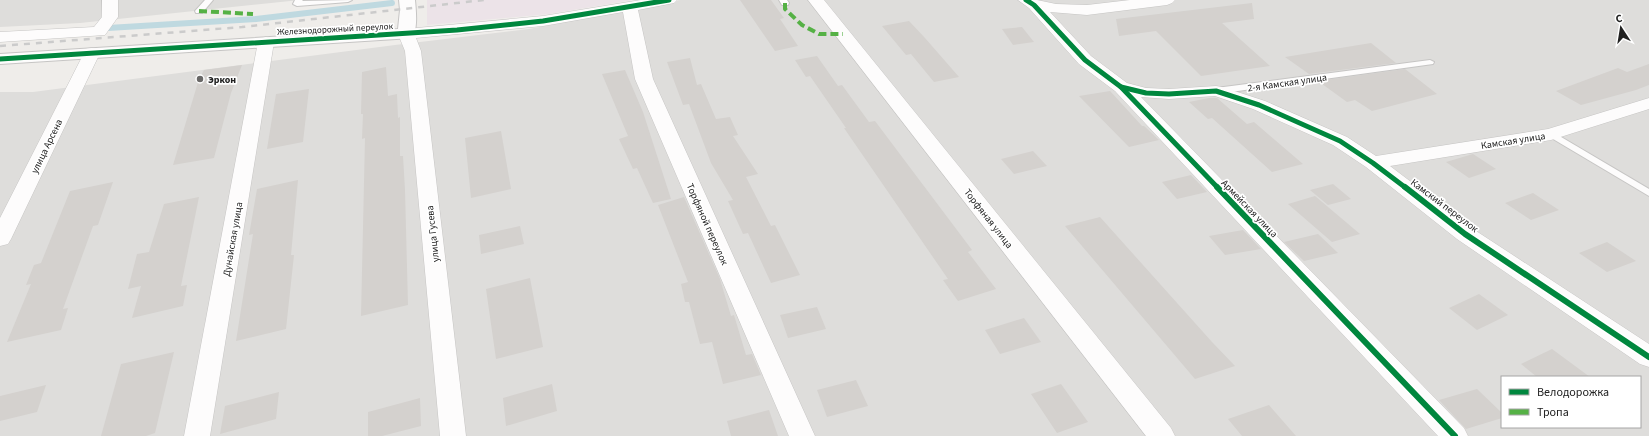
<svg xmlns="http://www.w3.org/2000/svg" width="1649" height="436" font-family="'Source Sans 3',sans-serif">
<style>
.residential{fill:#dedddb;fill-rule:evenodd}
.industrial{fill:#ece3e8}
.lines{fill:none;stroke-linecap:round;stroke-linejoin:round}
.stream{stroke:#bfd9e0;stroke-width:6}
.building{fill:#d4d1ce}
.service-casing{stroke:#c6c5c4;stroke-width:2}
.minor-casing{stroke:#c6c5c4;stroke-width:1}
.tertiary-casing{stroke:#c6c5c4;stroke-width:2}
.service{fill:#fdfcfc;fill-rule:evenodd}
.minor{fill:#fdfcfc;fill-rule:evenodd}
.tertiary{fill:#fdfcfc;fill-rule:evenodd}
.rail{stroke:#cbcbcb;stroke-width:2.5;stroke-dasharray:6 6;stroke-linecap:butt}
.quiet{stroke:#55b145;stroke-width:4;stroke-dasharray:8 4;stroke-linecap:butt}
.cycleway-far1-casing{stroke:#fff;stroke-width:7}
.cycleway-casing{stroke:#fff;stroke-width:9}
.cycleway-far1{stroke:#00873e;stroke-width:5}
.cycleway{stroke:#00873e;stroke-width:6}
.poi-dot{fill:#696867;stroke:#fff;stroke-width:1.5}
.labels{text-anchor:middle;stroke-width:3.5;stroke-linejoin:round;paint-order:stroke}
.far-street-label{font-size:9px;fill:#212121;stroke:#fff}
.poi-label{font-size:10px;font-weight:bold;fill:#212121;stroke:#fff;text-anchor:start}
.street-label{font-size:10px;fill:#212121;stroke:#fff}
</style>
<rect width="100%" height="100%" fill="#efedea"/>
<g class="residential">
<polygon points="0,0 300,0 80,23 0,27"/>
<path d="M680,0H1649V436H0V92H33L395,45L529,29ZM1502,377H1640V427H1502Z"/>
</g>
<polygon class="industrial" points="427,0 633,0 549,14 427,25"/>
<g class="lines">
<polyline class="stream" points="108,28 256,19 392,3"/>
</g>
<g class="building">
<polygon points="740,0 771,0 784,18 780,19 798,46 775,51"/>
<polygon points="1252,3 1254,19 1222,23 1270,66 1201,76 1156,31 1119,36 1116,19"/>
<polygon points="909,21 925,38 959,77 934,82 911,54 906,55 882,26"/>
<polygon points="1022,27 1034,42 1013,45 1002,29"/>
<polygon points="1371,43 1396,63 1309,74 1285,57"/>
<polygon points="817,56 838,86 842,85 869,122 875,121 972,250 968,252 996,289 958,301 943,280 948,279 844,128 846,128 810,76 806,77 795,60"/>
<polygon points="690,58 697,85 701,84 716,119 730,117 738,135 733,136 758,174 746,177 771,226 775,225 800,275 771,283 748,233 743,234 728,201 733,200 711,163 689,104 683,105 667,62"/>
<polygon points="1649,64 1649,85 1636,90 1581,105 1556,91 1618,68 1627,72"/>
<polygon points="242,65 231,93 214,158 173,165 199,79 204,70"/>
<polygon points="386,67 388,96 397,94 398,118 400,117 400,156 403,156 405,190 408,305 361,316 365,138 362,139 363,114 361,114 362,72"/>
<polygon points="1405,69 1437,94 1372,111 1355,100 1347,102 1318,81"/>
<polygon points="625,70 643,112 671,199 653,203 637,168 633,169 619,139 628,136 602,74"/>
<polygon points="309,89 303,142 267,149 276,94"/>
<polygon points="1110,91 1142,126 1144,126 1159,140 1129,147 1079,96"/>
<polygon points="1209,98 1217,98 1247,124 1254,122 1303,164 1272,172 1212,118 1208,119 1189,102"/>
<polygon points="501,131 511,189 471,198 465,138"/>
<polygon points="1033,151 1047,166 1014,174 1001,159"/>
<polygon points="1473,154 1496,169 1469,178 1446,162"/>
<polygon points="1191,175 1207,192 1177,199 1162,182"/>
<polygon points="298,180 291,255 294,255 286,329 236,341 253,234 249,235 257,189"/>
<polygon points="113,182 98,225 93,226 63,309 68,308 61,330 7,342 31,284 26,285 34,265 41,263 70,191"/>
<polygon points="1333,184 1351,199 1328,205 1310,190"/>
<polygon points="1533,193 1559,210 1531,220 1505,203"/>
<polygon points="1315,196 1360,234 1332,242 1288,204"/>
<polygon points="199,197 181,286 187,285 183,306 132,318 141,286 128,289 137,254 149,252 164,204"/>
<polygon points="684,197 720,279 731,316 734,315 746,355 752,354 761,375 723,384 712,342 700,344 689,302 685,302 681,284 688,282 658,205"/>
<polygon points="1100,217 1212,342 1235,366 1195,379 1065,226"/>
<polygon points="520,226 524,244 481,254 479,235"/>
<polygon points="1243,230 1261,249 1225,255 1209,236"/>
<polygon points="1318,234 1338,253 1304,261 1284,242"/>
<polygon points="1607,242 1636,261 1607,272 1579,253"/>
<polygon points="530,278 543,347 496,359 486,289"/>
<polygon points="1479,294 1508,315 1477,330 1449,308"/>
<polygon points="817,307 826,329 788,338 780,315"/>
<polygon points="1024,318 1041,342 1000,354 985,330"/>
<polygon points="1552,349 1590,377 1537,377 1521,364"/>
<polygon points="174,352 155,433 146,436 101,436 121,364"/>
<polygon points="856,380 868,406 827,417 817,390"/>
<polygon points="552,384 557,411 506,426 503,398"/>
<polygon points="1061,384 1088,422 1057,433 1031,394"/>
<polygon points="46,385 37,412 0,421 0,396"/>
<polygon points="1477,389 1502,413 1502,418 1466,429 1439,400"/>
<polygon points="279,392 276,419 220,434 225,406"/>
<polygon points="420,398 421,426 382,436 368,436 368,412"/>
<polygon points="1269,405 1296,436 1242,436 1228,419"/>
<polygon points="769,410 778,436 731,436 727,421"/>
</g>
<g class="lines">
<g class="service-casing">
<g id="service">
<polygon points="205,0 213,0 202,13 196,13 195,11"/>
<polygon points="295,0 303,0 302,1 352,0 348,2 297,6 293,4"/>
<polygon points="779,0 787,0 789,3 788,5 782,5"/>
<polygon points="1430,60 1434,62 1433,64 1216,94 1212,91 1216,88"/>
<polygon points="1551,131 1649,189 1649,196 1548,136 1547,134"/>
</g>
</g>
<g class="minor-casing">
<g id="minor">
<polygon points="102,0 118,0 118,17 105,35 0,42 0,32 94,27 102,17"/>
<polygon points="641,0 677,0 674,3 638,10 653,79 815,436 789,436 635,79 623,12 543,26 416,38 421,51 466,436 440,436 405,51 398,34 400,31 406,29 543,16"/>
<polygon points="808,0 824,0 1171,428 1175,436 1146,436"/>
<polygon points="1018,0 1037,0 1056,4 1087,5 1130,0 1175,0 1172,3 1167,5 1087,15 1050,12 1091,56 1127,83 1146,88 1169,89 1216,86 1222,87 1265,101 1347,137 1376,156 1548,129 1649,98 1649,109 1551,140 1390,166 1473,229 1649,344 1649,367 1640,364 1457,239 1366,167 1333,145 1253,109 1215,96 1169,99 1141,97 1464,428 1468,436 1438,436 1115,91 1079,64 1029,8"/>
<polygon points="266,37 272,39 274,42 210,436 184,436 258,42 260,39"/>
<polygon points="92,48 98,49 100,53 11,239 8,244 0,246 0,218 84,53 86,49"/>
</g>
</g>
<g class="tertiary-casing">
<path id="tertiary" d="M399,0H415C416,11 418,29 412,38L0,64V54L398,29L400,10Z"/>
</g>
<use href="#service" class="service"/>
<use href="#minor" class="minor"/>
<use href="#tertiary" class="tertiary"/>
<polyline class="rail" points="0,46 242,27 484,0"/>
<g class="quiet">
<polyline points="785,3 785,9 802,25 819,34 843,34"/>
<polyline points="199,11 253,14"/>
</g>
<g class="cycleway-far1-casing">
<g id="cycleway-far1">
<polyline points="1026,0 1034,5 1085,60 1121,87 1218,188"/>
<polyline points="0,59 457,30 543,21 669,0"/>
<polyline points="1121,87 1146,93 1169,94 1216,91 1259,105 1340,141 1373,163 1406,188"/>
</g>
</g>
<g class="cycleway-casing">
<g id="cycleway">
<polyline points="1217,187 1455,436"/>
<polyline points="1405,187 1465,234 1649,357"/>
</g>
</g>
<use href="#cycleway-far1" class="cycleway-far1"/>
<use href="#cycleway" class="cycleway"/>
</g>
<circle class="poi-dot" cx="200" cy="79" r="4"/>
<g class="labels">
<g class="far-street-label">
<text transform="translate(335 29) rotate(-3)" y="3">Железнодорожный переулок</text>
</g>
<g class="poi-label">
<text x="208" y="83">Эркон</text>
</g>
<g class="street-label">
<text transform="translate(1287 82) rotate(-8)" y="4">2-я Камская улица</text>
<text transform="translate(1513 140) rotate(-9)" y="4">Камская улица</text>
<text transform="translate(46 146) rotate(-64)" y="4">улица Арсена</text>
<text transform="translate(1445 205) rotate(37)" y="4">Камский переулок</text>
<text transform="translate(1250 208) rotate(46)" y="4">Армейская улица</text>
<text transform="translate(989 218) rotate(52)" y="4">Торфяная улица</text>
<text transform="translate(708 224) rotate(66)" y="4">Торфяной переулок</text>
<text transform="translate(432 234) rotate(-96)" y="4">улица Гусева</text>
<text transform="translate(232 239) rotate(-80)" y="4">Дунайская улица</text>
</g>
</g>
<rect x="1501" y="376" width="140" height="52" fill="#ffffff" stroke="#a6a6a6"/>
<rect x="1509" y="389" width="20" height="6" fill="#00873e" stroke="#a6a6a6"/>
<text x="1537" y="396" font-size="12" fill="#212121">Велодорожка</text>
<rect x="1509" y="409" width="20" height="6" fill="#55b145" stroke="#a6a6a6"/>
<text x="1537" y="416" font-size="12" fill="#212121">Тропа</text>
<g transform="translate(1621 28) rotate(348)" stroke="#ffffff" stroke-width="3" paint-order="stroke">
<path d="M0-3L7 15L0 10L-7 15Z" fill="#212121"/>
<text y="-6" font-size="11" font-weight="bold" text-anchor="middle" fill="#212121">С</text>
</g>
</svg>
